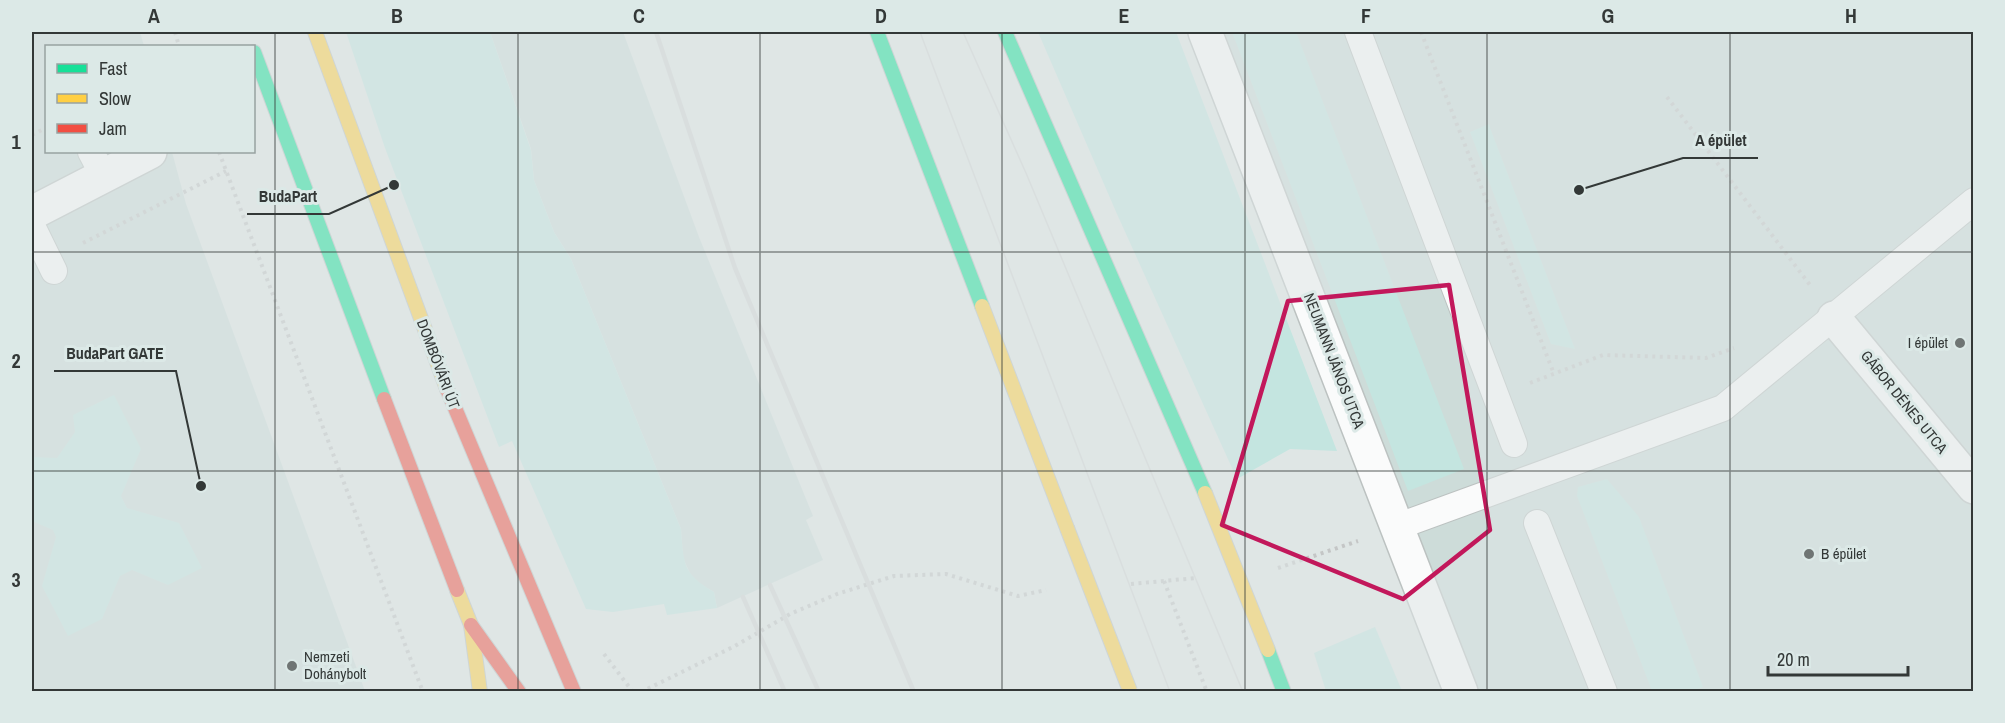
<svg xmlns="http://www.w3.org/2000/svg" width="2005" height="723" font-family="'Archivo Narrow',sans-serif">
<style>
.built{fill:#cddcd9}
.grass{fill:#c4e5e0}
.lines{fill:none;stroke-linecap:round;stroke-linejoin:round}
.lane-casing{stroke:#bcc2c1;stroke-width:28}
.street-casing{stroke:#bcc2c1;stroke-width:36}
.fast-casing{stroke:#bcc2c1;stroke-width:16}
.slow-casing{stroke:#bcc2c1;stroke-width:16}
.jam-casing{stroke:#bcc2c1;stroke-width:16}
.path{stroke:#c4c6c6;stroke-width:4;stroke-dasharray:3 4.5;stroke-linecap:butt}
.lane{stroke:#fafbfb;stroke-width:26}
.street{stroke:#fafbfb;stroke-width:33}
.fast{stroke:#16e098;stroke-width:14}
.slow{stroke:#ffcf43;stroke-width:14}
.jam{stroke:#f24e42;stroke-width:14}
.tram{stroke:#d3d6d5;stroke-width:1.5}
.rail{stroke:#d3d6d5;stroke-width:4.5}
.slow-bridge-casing{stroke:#bcc2c1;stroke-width:16;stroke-linecap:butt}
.slow-bridge{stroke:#ffcf43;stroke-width:14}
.marked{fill:none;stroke:#c2185b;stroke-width:4.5;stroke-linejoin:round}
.grid{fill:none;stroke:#333837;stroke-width:1.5;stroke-opacity:0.55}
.poi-dot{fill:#6f7574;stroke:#dce9e7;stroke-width:2}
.labels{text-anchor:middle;stroke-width:6;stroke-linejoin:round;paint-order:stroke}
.poi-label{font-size:15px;fill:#333837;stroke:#dce9e7;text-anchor:start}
.street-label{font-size:15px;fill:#333837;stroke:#dce9e7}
.leader{fill:none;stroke:#333837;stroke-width:2}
.callout-dot{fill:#333837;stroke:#dce9e7;stroke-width:2}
.callout-label{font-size:16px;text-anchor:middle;font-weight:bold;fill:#333837;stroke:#dce9e7;stroke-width:6;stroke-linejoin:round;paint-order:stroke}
.neatline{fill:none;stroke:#333837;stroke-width:2}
.grid-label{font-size:20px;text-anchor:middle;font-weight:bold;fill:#333837}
</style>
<rect width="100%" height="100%" fill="#dfe6e5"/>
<g class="built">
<polygon points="32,32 140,32 144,46 46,46 46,152 172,152 186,204 365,691 32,691"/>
<polygon points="490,32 623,32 699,237 813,516 806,520 823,560 717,608 714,592 693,580 683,558 681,529 571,259 554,232 534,180 531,149"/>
<polygon points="1216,32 1973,32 1973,691 1468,691"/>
</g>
<g class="grass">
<path d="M346,32H490L531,150L534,180L554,232L571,259L681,529C684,564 682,573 714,592L717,608L667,615L664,604L613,612L586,609L512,441L499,447L385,148Z"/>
<polygon points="1038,32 1176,32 1337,451 1290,449 1237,479 1117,214"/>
<polygon points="1232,32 1296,32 1464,469 1408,491"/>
<polygon points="1489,124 1490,128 1575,349 1551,344 1470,132"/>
<polygon points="114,395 141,449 121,496 127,508 179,523 202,568 168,585 132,570 120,576 102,619 68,636 42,586 56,537 53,530 32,521 32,457 57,458 75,432 73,415"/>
<polygon points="1607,479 1639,517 1703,687 1692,691 1652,691 1577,496 1578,487"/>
<polygon points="1375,627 1402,691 1326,691 1314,653"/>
</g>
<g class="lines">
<g class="lane-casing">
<g id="lane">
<polyline points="1358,32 1514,444"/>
<polyline points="91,152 103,175"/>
<polyline points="32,226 54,271"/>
<polyline points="1537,523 1604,692"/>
<polyline points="1399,526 1723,408 1974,201"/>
</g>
</g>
<g class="street-casing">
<g id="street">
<polyline points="1205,32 1461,692"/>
<polyline points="32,213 150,152"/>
<polyline points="1834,318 1974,487"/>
</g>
</g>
<g class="fast-casing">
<g id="fast">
<polyline points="877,32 982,306"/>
<polyline points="1005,32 1205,493"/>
<polyline points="254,52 384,399"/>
<polyline points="1268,650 1284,692"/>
</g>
</g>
<g class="slow-casing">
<g id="slow">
<polyline points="315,32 447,389"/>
<polyline points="982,306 1067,528"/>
<polyline points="457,590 471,625 480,692"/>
</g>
</g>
<g class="jam-casing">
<g id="jam">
<polyline points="447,389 574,692"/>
<polyline points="384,399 457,590"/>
<polyline points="471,625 519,692"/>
</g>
</g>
<g class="path">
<polyline points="175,32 179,46"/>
<polyline points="1421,32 1554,374"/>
<polyline points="1667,97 1810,285"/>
<polyline points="32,135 46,128"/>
<polyline points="219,152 423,692"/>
<polyline points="83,243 226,171"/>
<polyline points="1530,383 1603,355 1706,358 1734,348"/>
<polyline points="1278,568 1358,541"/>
<polyline points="1164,581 1207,692"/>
<polyline points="1131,584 1196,578"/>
<polyline points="604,654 633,692"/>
<polyline points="641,692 735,646 790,614 837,594 894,576 946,574 1018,596 1046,590"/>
</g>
<use href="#lane" class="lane"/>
<use href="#street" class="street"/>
<use href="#fast" class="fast"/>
<use href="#slow" class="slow"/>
<use href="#jam" class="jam"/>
<g class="tram">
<polyline points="920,32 1170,692"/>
<polyline points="963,32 1026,173 1243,692"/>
</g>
<g class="rail">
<polyline points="656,32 735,268 914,692"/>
<polyline points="770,585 819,692"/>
<polyline points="743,597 785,692"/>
</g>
<g class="slow-bridge-casing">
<g id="slow-bridge">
<polyline points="1205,493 1268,650"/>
<polyline points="1067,528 1130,691"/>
</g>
</g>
<use href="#slow-bridge" class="slow-bridge"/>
</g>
<path d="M0 0H2005V723H0ZM1449,285L1490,530L1403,599L1222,525L1288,301Z" fill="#dfe6e5" fill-opacity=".55" fill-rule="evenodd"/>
<path class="marked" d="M1449,285L1490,530L1403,599L1222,525L1288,301Z"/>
<path class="grid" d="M275,32V692M518,32V692M760,32V692M1002,32V692M1245,32V692M1487,32V692M1730,32V692M32,252H1974M32,471H1974"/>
<g class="poi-dot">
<circle cx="1960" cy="343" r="6"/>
<circle cx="1809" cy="554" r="6"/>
<circle cx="292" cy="666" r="6"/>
</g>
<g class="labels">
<g class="poi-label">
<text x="1948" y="348" text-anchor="end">I épület</text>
<text x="1821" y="559">B épület</text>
<text x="304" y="662">Nemzeti<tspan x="304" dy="17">Dohánybolt</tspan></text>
</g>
<g class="street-label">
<text transform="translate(1334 361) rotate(69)" y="5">NEUMANN JÁNOS UTCA</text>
<text transform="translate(438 364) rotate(69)" y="5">DOMBÓVÁRI ÚT</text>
<text transform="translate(1904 402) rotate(51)" y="5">GÁBOR DÉNES UTCA</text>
</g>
</g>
<path class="leader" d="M1579 190L1683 158H1758M394 185L329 214H247M201 486L176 371H54"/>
<g class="callout-dot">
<circle cx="1579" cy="190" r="6"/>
<circle cx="394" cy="185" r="6"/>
<circle cx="201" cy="486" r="6"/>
</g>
<g class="callout-label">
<text x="1721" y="146">A épület</text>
<text x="288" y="202">BudaPart</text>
<text x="115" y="359">BudaPart GATE</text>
</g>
<rect width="2005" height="723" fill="none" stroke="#dce9e7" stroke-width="66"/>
<rect x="45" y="45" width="210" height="108" fill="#dce9e7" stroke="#98a2a1" stroke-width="1.5"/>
<rect x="57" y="64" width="30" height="9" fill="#16e098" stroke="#98a2a1" stroke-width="1.5"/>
<text x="99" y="75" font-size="18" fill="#333837">Fast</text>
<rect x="57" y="94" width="30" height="9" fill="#ffcf43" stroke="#98a2a1" stroke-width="1.5"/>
<text x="99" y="105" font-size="18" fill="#333837">Slow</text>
<rect x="57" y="124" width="30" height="9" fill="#f24e42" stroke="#98a2a1" stroke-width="1.5"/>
<text x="99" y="135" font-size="18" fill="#333837">Jam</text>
<path d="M1768 666v9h140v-9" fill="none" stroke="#333837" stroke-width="3"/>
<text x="1777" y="666" font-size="18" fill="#333837" stroke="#dce9e7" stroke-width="4.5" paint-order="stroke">20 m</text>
<rect x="33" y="33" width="1939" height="657" class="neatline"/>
<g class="grid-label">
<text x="154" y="23">A</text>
<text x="397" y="23">B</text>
<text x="639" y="23">C</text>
<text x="881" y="23">D</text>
<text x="1124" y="23">E</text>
<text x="1366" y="23">F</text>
<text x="1608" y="23">G</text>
<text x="1851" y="23">H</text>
<text x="16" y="149">1</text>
<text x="16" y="368">2</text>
<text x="16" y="587">3</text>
</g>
</svg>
